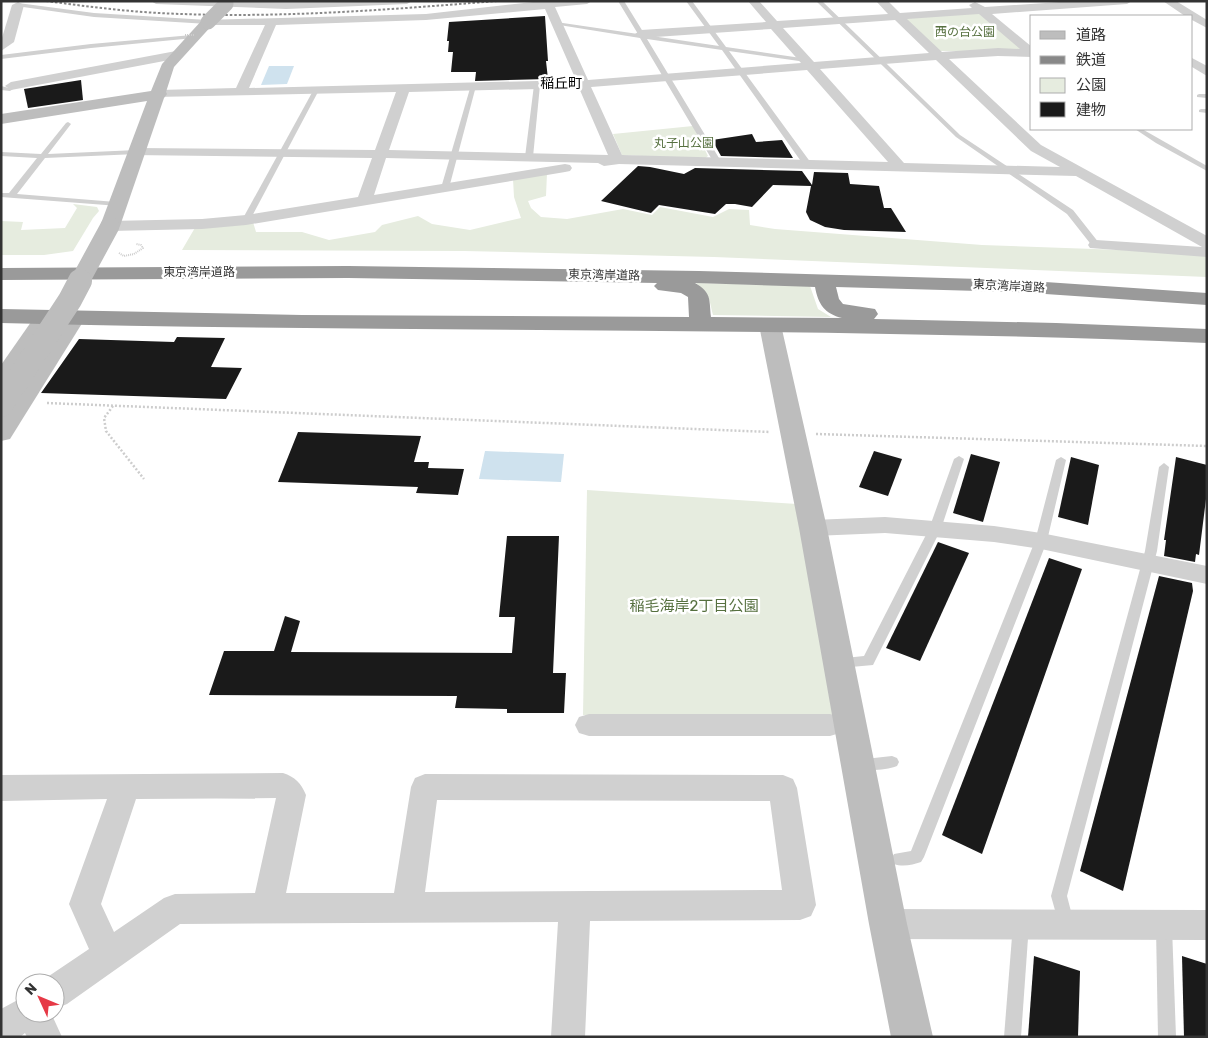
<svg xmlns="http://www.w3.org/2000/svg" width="1208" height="1038" font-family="Rubik,'Noto Sans JP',sans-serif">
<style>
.green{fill:#e6ecdf}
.water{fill:#cfe2ee}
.building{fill:#1a1a1a}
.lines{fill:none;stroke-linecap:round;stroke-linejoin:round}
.path-far1{stroke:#cdcdcd;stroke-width:2;stroke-dasharray:1 1;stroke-linecap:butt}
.path{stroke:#cdcdcd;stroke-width:2.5;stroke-dasharray:2 2;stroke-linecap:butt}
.lane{fill:#d0d0d0;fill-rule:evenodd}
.street{fill:#d0d0d0;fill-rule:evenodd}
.secondary{fill:#bdbdbd;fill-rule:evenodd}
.highway{fill:#9a9a9a;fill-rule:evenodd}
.rail{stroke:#888;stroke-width:2;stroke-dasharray:2.5 2;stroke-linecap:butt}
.path-bridge{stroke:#cdcdcd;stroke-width:2;stroke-dasharray:1 1;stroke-linecap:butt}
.secondary-bridge-far2{stroke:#bdbdbd;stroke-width:15}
.secondary-bridge-far1{stroke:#bdbdbd;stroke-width:19}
.secondary-bridge{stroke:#bdbdbd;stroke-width:24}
.labels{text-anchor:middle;stroke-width:5;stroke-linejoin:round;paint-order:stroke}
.far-park-label{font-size:12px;fill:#56703f;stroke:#fff}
.far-street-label{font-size:12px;fill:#333;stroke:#fff}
.far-neighbourhood-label{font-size:14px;fill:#000;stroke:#fff}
.park-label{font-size:15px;fill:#56703f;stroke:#fff}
</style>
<rect width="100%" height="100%" fill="#fff"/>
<g class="green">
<polygon points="972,13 981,14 1024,49 1019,51 939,51 906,19 909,17"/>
<polygon points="693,126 708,156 704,159 622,155 613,134"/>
<polygon points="547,173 546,196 528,201 531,208 541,217 567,219 623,209 652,215 660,207 713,217 729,209 749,210 750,225 775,229 982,245 1207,253 1207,277 714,257 464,251 182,250 196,226 253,222 256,232 302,232 329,240 375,232 382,225 418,216 432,224 470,230 521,218 514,197 513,179"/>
<polygon points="73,204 97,207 99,211 93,218 73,251 44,255 1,255 1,221 23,222 21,230 65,228 77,208"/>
<path d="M696,283L810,286L818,309L831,317L713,315C709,299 710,294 696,283Z"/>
<polygon points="587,490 797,504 839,715 583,715"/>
</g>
<g class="water">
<polygon points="269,66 294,66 287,84 261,85"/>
<polygon points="485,451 564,454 561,482 479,479"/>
</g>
<g class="building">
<polygon points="545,16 548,61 546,61 548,79 475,81 476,72 451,72 453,52 448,52 449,41 447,41 449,22"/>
<polygon points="81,80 83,100 28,108 24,89"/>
<polygon points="752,134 756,142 782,140 793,158 721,156 712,140"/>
<polygon points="638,166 650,167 684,174 695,168 802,171 812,185 814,172 848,173 850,184 879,186 884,208 891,208 906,232 844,230 825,227 810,220 806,212 811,186 773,185 752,207 735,204 726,204 715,214 659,205 651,213 601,201"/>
<polygon points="177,337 225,338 211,367 242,368 226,399 41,393 79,339 174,342"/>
<polygon points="298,432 421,436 414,462 429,462 428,468 464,469 458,495 416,493 418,487 278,482"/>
<polygon points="874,451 902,459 888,496 859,487"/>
<polygon points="971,454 1000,462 983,522 953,513"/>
<polygon points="1071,457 1099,465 1088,525 1058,517"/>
<polygon points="1176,457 1207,465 1207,491 1199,555 1196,554 1195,562 1164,556 1166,540 1164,540"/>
<polygon points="507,536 559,536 553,673 566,673 564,713 507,713 507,709 455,708 457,696 209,695 224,651 274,651 285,616 300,621 291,652 512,653 515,617 499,617"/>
<polygon points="938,542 969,553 920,661 886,648"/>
<polygon points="1049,558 1082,569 982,854 942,835"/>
<polygon points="1159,576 1192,583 1193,591 1123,891 1080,871"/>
<polygon points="1034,956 1080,971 1078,1037 1028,1037"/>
<polygon points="1182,956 1207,964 1207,1037 1184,1037"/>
</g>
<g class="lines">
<polyline class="path-far1" points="134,254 143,248 141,245 136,244"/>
<g class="path">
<polyline points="47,403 770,432"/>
<polyline points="113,406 104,418 106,431 144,479"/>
<polyline points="816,434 1207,446"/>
</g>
<g class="lane">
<polygon points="618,1 624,1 645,35 719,46 686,1 692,1 726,47 808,59 809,60 806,62 729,51 811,163 811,167 805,167 722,50 647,39 722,163 718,165 714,163 640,38 553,24 556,22 638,34"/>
<polygon points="816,1 822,1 960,135 1073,210 1099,243 1099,247 1093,247 1067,214 956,137"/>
<polygon points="18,3 94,13 208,20 211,22 208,24 94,17 16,6"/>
<polygon points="192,35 195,37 194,38 91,48 1,59 1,55 91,44"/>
<polygon points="537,83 540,85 533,157 529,159 525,157 534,85"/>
<polygon points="471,85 476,86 449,188 442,190 441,188"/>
<polygon points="1,86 13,89 10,91 1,90"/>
<polygon points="314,89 319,90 250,220 243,222 242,220"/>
<polygon points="1199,94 1207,94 1207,98 1197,97 1197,95"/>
<polygon points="1201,109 1207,109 1207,113 1199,112 1199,110"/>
<polygon points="68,122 71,124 48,154 137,150 141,152 137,154 45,158 17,194 116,202 120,204 119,206 1,197 1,193 9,193 37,158 1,156 1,152 41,154 66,123"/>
<polygon points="1135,129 1142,129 1207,166 1207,171 1156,143"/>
<polygon points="959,456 964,459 941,529 873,665 840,668 835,667 834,663 835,659 864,656 929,529 954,459"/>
<path d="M1061,457L1066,460L1047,541L924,857L921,862C913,865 902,867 894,864L891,859L894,854L911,851L1035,541L1056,460Z"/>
<polygon points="1164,463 1169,467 1157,551 1067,896 1074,923 1072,928 1066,931 1060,928 1051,896 1145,551 1159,467"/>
<path d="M892,756L897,758L899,762L897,766C886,770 867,772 856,768L854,764L856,760Z"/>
<polygon points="1021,916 1027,919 1029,924 1021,1037 1004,1037 1013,924 1015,919"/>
<polygon points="1164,919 1170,922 1172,927 1176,1037 1158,1037 1156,927 1158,922"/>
</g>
<g class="street">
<polygon points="151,1 412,1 407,4 286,9 156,4"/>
<path d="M542,1H592L587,4L555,7L588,80L801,63L771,29L641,38L635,34L641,30L766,22L748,1H759L777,21L888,14L876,1H888L900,13L972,8L969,5L975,2L985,7L1075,1H1132L1127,4L992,14L1032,47V57L998,56L949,59L1041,145L1207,236V257L1090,248L1088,245L1090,242L1096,240L1202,247L1076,176L619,164L604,166L598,163L386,158L374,195L565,164L570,165L572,168L570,171L565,172L246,225L202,229L110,231L104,229L102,226L104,223L110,221L202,219L246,215L358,197L372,158L132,155L130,152L132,149L137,148L375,150L396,92L154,97L152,94L154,91L159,90L236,88L265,25H208L204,24L202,22L204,20L426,14ZM545,9L576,80L249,88L276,25L426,20ZM979,14L1020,49L998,48L942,52L907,19ZM895,20L929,53L814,62L783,28ZM936,60L1031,151L1060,167L904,163L820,69ZM807,70L888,162L622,155L591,87ZM579,88L608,155L389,150L409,92Z"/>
<polygon points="1163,1 1176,1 1207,20 1207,28 1192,20 1192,16 1185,16"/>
<polygon points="18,2 24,5 14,42 1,51 1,41 12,5"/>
<polygon points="176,51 180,52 182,55 180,58 11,90 5,86 11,82"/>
<polygon points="1192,58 1207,66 1207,76 1192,67"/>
<polygon points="885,517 994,526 1041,533 1207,566 1207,584 1041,549 994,542 885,533 813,536 805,534 802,528 805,522 813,520"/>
<polygon points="589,714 830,714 840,717 844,725 840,733 830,736 589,736 579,733 575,725 579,717"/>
<path d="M283,773C295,777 301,783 306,795L286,893H394L411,787L415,778L425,774L783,775L793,779L797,788L816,905L811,916L800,920L590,921L585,1037H551L558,922L180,924L67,1004L55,1009V983H42L43,980L89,949L69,904L107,799L1,801V775ZM276,798L255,893L175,894L164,898L114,932L101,904L136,799ZM437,800L770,801L782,890L425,892Z"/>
<polygon points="888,909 1207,910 1207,940 888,939 877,935 872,924 877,913"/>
<polygon points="25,996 25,1013 51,1013 62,1037 27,1037 25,1033 20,1037 1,1037 1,1009"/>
</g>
<g class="secondary">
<polygon points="208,18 215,22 174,67 166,92 167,94 164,98 120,226 117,230 110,232 103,230 100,226 147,101 1,124 1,114 151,91 162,64 203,19"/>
<polygon points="46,310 54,312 57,317 9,388 1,390 1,365 38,312"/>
<polygon points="75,310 83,312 86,317 10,439 1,441 1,413 67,312"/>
<polygon points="770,318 778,320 781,325 827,528 907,924 933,1037 891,1037 869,924 799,528 759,325 762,320"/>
</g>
<path class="highway" d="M348,266L699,271L1015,280L1207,293V305L1015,292L836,287L839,299L843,304L875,309L878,314L874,319L1056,323L1207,329V343C805,326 403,333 1,323V309L302,315L689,317L688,297L681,293L658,290L654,286L657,283L348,278L1,280V268ZM695,283L815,287C818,304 825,314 842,318L711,317C709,299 712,293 695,283Z"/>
<path class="rail" d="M46,1C84,6 121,11 159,13C272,19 385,10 497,1"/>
<g class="path-bridge">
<polyline points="185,35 194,35"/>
<polyline points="119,253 124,256 134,254"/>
</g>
<polyline class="secondary-bridge-far2" points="208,22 226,4"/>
<polyline class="secondary-bridge-far1" points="79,283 110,226"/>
<polyline class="secondary-bridge" points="1,405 70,300 80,281"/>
</g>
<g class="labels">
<g class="far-park-label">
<text x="965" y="36">西の台公園</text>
<text x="684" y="147">丸子山公園</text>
</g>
<g class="far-street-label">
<text x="199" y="276">東京湾岸道路</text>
<text transform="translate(604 275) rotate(1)" y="4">東京湾岸道路</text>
<text transform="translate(1009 286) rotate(3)" y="4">東京湾岸道路</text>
</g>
<g class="far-neighbourhood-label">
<text x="561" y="88">稲丘町</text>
</g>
<g class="park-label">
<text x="694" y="611">稲毛海岸2丁目公園</text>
</g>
</g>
<rect width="1208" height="1038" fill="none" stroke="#333333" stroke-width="5"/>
<rect x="1030" y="15" width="162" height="115" fill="#ffffff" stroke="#adadad"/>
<rect x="1040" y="31" width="25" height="8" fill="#bdbdbd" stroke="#adadad"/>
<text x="1076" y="40" font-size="15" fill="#333333">道路</text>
<rect x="1040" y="56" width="25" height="8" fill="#888888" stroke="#adadad"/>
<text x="1076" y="65" font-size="15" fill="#333333">鉄道</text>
<rect x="1040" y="78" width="25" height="15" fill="#e6ecdf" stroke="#adadad"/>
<text x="1076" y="90" font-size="15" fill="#333333">公園</text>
<rect x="1040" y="102" width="25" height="15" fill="#1a1a1a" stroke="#adadad"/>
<text x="1076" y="115" font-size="15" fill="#333333">建物</text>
<g transform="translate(40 998) rotate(314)"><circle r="24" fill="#ffffff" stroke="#adadad"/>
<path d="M0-4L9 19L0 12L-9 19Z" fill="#e63946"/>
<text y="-8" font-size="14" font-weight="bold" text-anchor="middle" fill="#333333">N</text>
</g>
</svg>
